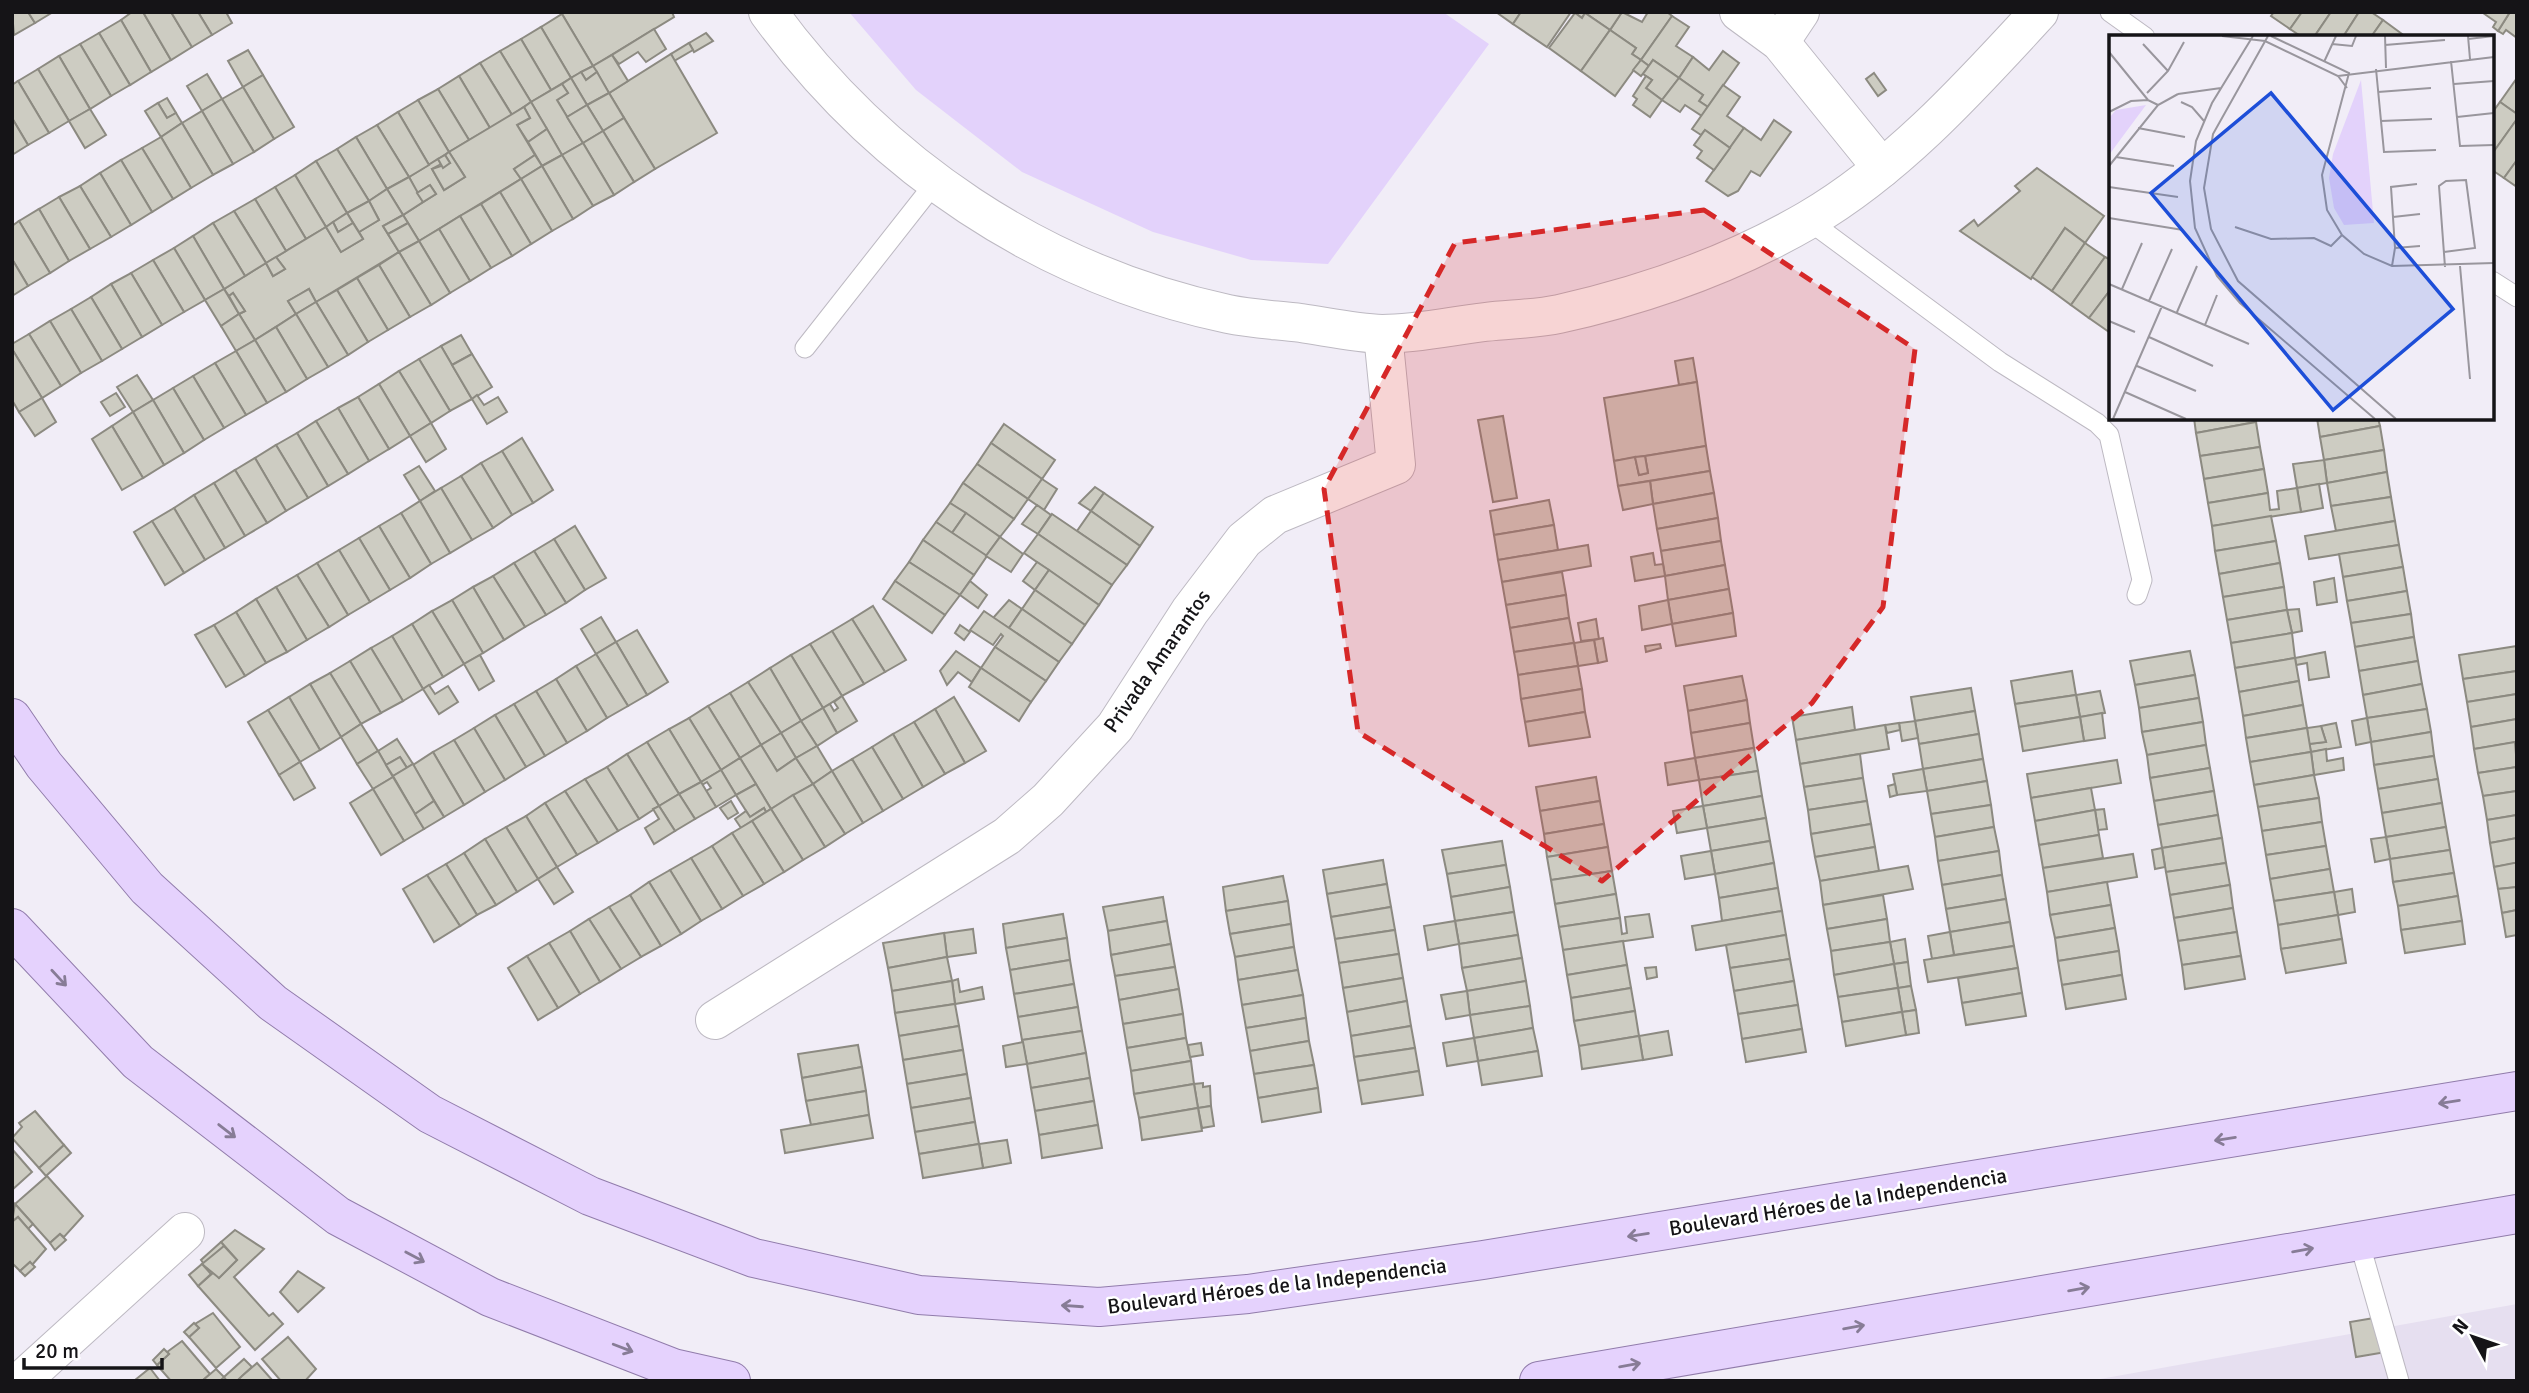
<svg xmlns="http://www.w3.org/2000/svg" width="2529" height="1393" font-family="Signika,sans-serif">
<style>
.built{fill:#e6dff0}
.green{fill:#e3d2fb}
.building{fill:#cdccc2;stroke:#8c8a81;stroke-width:2}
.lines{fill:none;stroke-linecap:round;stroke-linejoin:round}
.lane-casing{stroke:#bdb9c2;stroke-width:21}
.street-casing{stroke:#bdb9c2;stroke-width:40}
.secondary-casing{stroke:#bdb9c2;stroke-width:40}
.primary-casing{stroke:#917cab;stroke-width:40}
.lane{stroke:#fff;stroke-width:19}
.street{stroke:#fff;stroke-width:38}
.secondary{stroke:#fff;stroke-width:38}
.primary{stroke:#e5d2fd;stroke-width:38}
.oneway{stroke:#877c96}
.marked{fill:#d62828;fill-opacity:0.2;stroke:#d62828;stroke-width:5;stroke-dasharray:14 9;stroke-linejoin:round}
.labels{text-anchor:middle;stroke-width:5;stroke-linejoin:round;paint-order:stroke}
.street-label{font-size:21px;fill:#151417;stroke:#fff}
.inset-road{fill:none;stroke:#99969d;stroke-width:2}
.view{fill:#1d4ed8;fill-opacity:0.15;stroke:#1d4ed8;stroke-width:3.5}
.inset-edge{fill:none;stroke:#151417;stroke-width:3.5}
</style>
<rect width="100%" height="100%" fill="#f1edf7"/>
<polygon class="built" points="2517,1304 2517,1381 2089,1381"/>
<polygon class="green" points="849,12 1443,12 1489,44 1328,264 1251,260 1153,232 1022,172 916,90"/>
<g class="building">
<polygon points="12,12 28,12 35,23 14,35"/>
<polygon points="28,12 53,12 35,23"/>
<polygon points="132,12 143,12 171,60 151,72 121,20"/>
<polygon points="143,12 171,12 192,47 171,60"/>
<polygon points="198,12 226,12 232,23 212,35"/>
<polygon points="198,12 212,35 192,47 171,12"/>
<polygon points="565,12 672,12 674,17 593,66 562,14"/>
<polygon points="1496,12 1521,12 1513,24"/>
<polygon points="1521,12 1571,12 1547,47 1513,24"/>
<polygon points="1622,12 1642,22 1648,12 1667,12 1672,16 1641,60 1632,54 1636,48 1610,30"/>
<polygon points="1622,12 1610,30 1585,13 1582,18 1574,12"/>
<polygon points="2274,12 2302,12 2290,29 2271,16"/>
<polygon points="2302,12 2331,12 2314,37 2302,37 2290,29"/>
<polygon points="2331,12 2359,12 2343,37 2314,37"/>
<polygon points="2359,12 2371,12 2383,20 2371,37 2343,37"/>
<polygon points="2510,12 2517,12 2517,38 2506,30 2503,34 2498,31"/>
<polygon points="2510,12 2498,31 2493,27 2496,22 2483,13"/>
<polygon points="1575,13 1582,18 1585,13 1610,30 1581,71 1549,48"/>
<polygon points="562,14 593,66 571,78 541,27"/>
<polygon points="1672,16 1689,27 1676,46 1693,57 1679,78 1653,60 1649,66 1641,60"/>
<polygon points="121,20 151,72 130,85 99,33"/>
<polygon points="2383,20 2402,34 2400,37 2371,37"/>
<polygon points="541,27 571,78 551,90 521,39"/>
<polygon points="654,29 666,49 646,62 638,52 619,64 612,55"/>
<polygon points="1610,30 1636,48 1632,54 1641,60 1615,96 1581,71"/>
<polygon points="99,33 130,85 111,96 80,44"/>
<polygon points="706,33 713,41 694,52 689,43"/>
<polygon points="521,39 551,90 531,102 500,51"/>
<polygon points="689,43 693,50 674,61 671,54"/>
<polygon points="80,44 111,96 90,109 59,56"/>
<polygon points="248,50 263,75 243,87 228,61"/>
<polygon points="500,51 531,102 512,115 480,63"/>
<polygon points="1723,51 1739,63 1708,107 1699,101 1703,95 1679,78 1693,57 1709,70"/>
<polygon points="671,54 717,133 655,169 609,93"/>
<polygon points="612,55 628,81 609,93 593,66"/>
<polygon points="59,56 90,109 69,121 38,69"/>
<polygon points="1641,60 1649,66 1641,76 1633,70"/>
<polygon points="1653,60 1679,78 1662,100 1646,88 1652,80 1643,74"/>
<polygon points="480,63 512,115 490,128 459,76"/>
<polygon points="593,66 597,72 586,80 581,72"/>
<polygon points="38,69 69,121 49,133 18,81"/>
<polygon points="581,72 586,80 597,72 609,93 587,105 571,78"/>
<polygon points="1874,73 1886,90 1878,96 1866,79"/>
<polygon points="207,74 222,99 202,111 187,86"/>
<polygon points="263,75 294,127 274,139 243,87"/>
<polygon points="459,76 490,128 469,140 438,89"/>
<polygon points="1646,76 1652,80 1646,88 1662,100 1650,117 1633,105 1637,99 1633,96"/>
<polygon points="571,78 587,105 567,117 557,100 568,93 562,84"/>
<polygon points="1679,78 1703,95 1699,101 1708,107 1702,116 1685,105 1680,112 1662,100"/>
<polygon points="2517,78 2517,114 2500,102"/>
<polygon points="18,81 49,133 28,145 12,118 12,85"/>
<polygon points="562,84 568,93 557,100 583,143 562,155 531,102"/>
<polygon points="1723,85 1740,97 1727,116 1744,128 1730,148 1705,130 1701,135 1692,129"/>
<polygon points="243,87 274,139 254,152 222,99"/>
<polygon points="438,89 469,140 449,152 418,100"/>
<polygon points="609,93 624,118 603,131 587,105"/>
<polygon points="167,98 176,113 167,118 158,103"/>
<polygon points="222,99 254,152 233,164 202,111"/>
<polygon points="418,100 449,152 429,165 398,112"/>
<polygon points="531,102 547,129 528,142 517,125 530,118 524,107"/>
<polygon points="2500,102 2517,114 2517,119 2492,154 2492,113"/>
<polygon points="158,103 167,118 176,113 182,123 161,137 145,111"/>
<polygon points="587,105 603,131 583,143 567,117"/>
<polygon points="524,107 530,118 517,125 535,155 514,169 521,179 419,241 403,215 436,194 430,185 417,193 409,177 438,159 441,164 432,169 444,190 465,177 449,152"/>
<polygon points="90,109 106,135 85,148 69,121"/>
<polygon points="202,111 233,164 213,175 182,123"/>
<polygon points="398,112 429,165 409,177 377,125"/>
<polygon points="12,118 28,145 12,155"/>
<polygon points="624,118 655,169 634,182 603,131"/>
<polygon points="2517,119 2517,160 2504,178 2492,170 2492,154"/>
<polygon points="1774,120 1791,132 1760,176 1751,171 1738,191 1728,196 1706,181 1744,128 1761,140"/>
<polygon points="182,123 213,175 191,188 161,137"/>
<polygon points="377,125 409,177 387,189 356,137"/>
<polygon points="547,129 562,155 542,166 528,142"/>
<polygon points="1705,130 1730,148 1714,170 1697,158 1702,151 1694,145"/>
<polygon points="603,131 634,182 614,195 583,143"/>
<polygon points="161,137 191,188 173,199 142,148"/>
<polygon points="356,137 387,189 369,201 337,149"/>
<polygon points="583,143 614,195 593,206 562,155"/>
<polygon points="142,148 173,199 152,212 121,160"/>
<polygon points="337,149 369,201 347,213 316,161"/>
<polygon points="449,152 465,177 444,190 432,169 450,163 445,155"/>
<polygon points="445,155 450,163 443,168 438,159"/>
<polygon points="535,155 542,166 521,179 514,169"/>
<polygon points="562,155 593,206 573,219 542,166"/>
<polygon points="121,160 152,212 131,225 100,173"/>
<polygon points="2517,160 2517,187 2504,178"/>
<polygon points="316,161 347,213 326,227 295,175"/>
<polygon points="542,166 573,219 552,231 521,179"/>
<polygon points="2037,168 2104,216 2085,243 2065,228 2031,279 1960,231 1974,220 1978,226 2020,191 2015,186"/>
<polygon points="100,173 131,225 111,237 80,186"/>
<polygon points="295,175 326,227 306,239 275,187"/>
<polygon points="409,177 423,202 403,215 387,189"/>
<polygon points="521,179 552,231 531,244 500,192"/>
<polygon points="430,185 436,194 423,202 417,193"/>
<polygon points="80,186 111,237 90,249 59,197"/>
<polygon points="275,187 306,239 286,251 255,199"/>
<polygon points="387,189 403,215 383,226 399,252 316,302 309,289 299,295 288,301 296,314 255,340 239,314 245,311 233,293 229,296 224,289 266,263 273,276 285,269 276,257 326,227 341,252 363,239 359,232 379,220 369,201"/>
<polygon points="500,192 531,244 512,256 481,204"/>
<polygon points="59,197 90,249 69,261 39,209"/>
<polygon points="255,199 286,251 266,263 234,211"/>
<polygon points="369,201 379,220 359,232 347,213"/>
<polygon points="481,204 512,256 491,268 460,216"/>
<polygon points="39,209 69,261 50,273 19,221"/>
<polygon points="234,211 266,263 245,276 213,223"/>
<polygon points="347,213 353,223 338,232 333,222"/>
<polygon points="403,215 408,223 388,234 383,226"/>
<polygon points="460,216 491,268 470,281 439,229"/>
<polygon points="19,221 50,273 28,286 12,259 12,226"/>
<polygon points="333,222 338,232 353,223 363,239 341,252 326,227"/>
<polygon points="213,223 245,276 224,289 193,236"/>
<polygon points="408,223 419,241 399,252 388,234"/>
<polygon points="2065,228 2085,243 2052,291 2032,277"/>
<polygon points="439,229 470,281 450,293 419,241"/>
<polygon points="193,236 224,289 205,300 174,248"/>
<polygon points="419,241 450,293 431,305 399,252"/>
<polygon points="2085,243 2105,257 2071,305 2052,291"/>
<polygon points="174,248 205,300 184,312 153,260"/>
<polygon points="399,252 431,305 410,317 379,265"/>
<polygon points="276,257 285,269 273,276 266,263"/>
<polygon points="2105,257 2111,260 2111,289 2089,318 2071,305"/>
<polygon points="12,259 28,286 12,296"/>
<polygon points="153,260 184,312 162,325 131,273"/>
<polygon points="379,265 410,317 388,330 357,278"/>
<polygon points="131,273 162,325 142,337 111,284"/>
<polygon points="357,278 388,330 368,342 337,290"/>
<polygon points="111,284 142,337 122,349 91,297"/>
<polygon points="224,289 239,314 221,326 205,300"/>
<polygon points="309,289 316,302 296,314 288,301"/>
<polygon points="2111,289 2111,330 2109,332 2089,318"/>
<polygon points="337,290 368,342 348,355 316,302"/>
<polygon points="233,293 245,311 239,314 229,296"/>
<polygon points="91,297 122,349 102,361 71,309"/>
<polygon points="316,302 348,355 328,367 296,314"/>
<polygon points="71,309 102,361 81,373 50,321"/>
<polygon points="239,314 255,340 236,351 221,326"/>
<polygon points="296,314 328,367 307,379 276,327"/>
<polygon points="50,321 81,373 61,386 29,334"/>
<polygon points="276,327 307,379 286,392 255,340"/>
<polygon points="29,334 61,386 42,398 12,349 12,344"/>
<polygon points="461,335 472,354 452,365 441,346"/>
<polygon points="255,340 286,392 267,403 236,351"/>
<polygon points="441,346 472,399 450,411 419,359"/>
<polygon points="12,349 42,398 19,412 12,400"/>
<polygon points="236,351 267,403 246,415 215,363"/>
<polygon points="472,354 492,387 472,399 452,365"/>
<polygon points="1693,358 1697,382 1679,385 1675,361"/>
<polygon points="419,359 450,411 431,423 399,371"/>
<polygon points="215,363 246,415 224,428 193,376"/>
<polygon points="399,371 431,423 410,436 379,384"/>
<polygon points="137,375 153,400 133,412 117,387"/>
<polygon points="193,376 224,428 204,440 173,388"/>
<polygon points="1697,382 1706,446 1614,461 1604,398"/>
<polygon points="379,384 410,436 389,449 358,397"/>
<polygon points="173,388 204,440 184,453 153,400"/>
<polygon points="116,393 125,407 110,416 101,402"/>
<polygon points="477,395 484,405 498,397 507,412 487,424 472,399"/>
<polygon points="358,397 389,449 369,461 338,408"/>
<polygon points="42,398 56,422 35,436 19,412"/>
<polygon points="153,400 184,453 164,465 133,412"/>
<polygon points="338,408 369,461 348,474 316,421"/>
<polygon points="133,412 164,465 143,478 112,426"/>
<polygon points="1503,416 1517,498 1493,502 1478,420"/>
<polygon points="2194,418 2255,418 2256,422 2196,433"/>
<polygon points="2317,418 2378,418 2380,426 2320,437"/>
<polygon points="316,421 348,474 328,486 297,433"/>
<polygon points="2256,422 2260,447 2200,456 2196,433"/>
<polygon points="431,423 446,449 426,462 410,436"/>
<polygon points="1004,424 1055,460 1042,479 991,443"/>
<polygon points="112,426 143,478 122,490 92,439"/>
<polygon points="2380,426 2384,450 2324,460 2320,437"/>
<polygon points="297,433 328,486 308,498 276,445"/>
<polygon points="522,438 553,490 533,503 502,451"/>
<polygon points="991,443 1042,479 1028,499 977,464"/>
<polygon points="276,445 308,498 286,511 255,458"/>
<polygon points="1706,446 1710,471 1618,486 1614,461 1635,457 1639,475 1648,473 1645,456"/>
<polygon points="2260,447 2264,469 2204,479 2200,456"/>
<polygon points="2384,450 2387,472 2327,483 2324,460"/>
<polygon points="502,451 533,503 512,515 481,463"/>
<polygon points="1645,456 1648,473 1639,475 1635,457"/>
<polygon points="255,458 286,511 267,523 235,470"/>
<polygon points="2324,460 2327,483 2297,488 2293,464"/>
<polygon points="481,463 512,515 493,528 461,476"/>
<polygon points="977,464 1028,499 1014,519 963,483"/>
<polygon points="419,466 435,491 420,501 404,475"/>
<polygon points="2264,469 2268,493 2208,503 2204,479"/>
<polygon points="235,470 267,523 245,536 214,483"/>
<polygon points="1710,471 1714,493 1653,504 1650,481"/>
<polygon points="2387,472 2391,497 2331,506 2327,483"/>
<polygon points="461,476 493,528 472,540 441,488"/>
<polygon points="1042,479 1057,489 1044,510 1028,499"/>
<polygon points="1650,481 1653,504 1623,510 1618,486"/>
<polygon points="214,483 245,536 225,548 194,495"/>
<polygon points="963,483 1014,519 1000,537 950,503"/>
<polygon points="2319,484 2323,508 2301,512 2297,488"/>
<polygon points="1095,487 1104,493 1091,511 1079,503"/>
<polygon points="441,488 472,540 450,553 420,501"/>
<polygon points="2297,488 2301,512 2212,526 2208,503 2268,493 2270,510 2279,509 2277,491"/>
<polygon points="1104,493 1153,527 1140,546 1091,511"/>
<polygon points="1714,493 1718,518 1657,529 1653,504"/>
<polygon points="194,495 225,548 205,560 174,508"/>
<polygon points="2391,497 2395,521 2336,531 2331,506"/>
<polygon points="1549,500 1554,525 1494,535 1490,511"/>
<polygon points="420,501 450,553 431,564 401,513"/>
<polygon points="950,503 966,513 952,533 936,522"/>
<polygon points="1037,505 1051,515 1038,534 1022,524"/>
<polygon points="174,508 205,560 184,573 152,521"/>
<polygon points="1091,511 1140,546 1127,565 1077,531"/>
<polygon points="401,513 431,564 410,578 379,526"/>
<polygon points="966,513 1000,537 986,556 952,533"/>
<polygon points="1052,514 1127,565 1112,585 1038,534"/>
<polygon points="2271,516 2276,541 2215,551 2212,526"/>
<polygon points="1718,518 1721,541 1661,551 1657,529"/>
<polygon points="152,521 184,573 165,585 134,532"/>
<polygon points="2395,521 2399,545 2309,559 2305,536"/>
<polygon points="936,522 987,556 974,575 923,540"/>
<polygon points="1554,525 1558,550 1498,560 1494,535"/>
<polygon points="379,526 410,578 390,590 359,538"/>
<polygon points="575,526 606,578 585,590 554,539"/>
<polygon points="1038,534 1112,585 1099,605 1024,553"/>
<polygon points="1000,537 1023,554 1011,572 986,556"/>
<polygon points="359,538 390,590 370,602 339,550"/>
<polygon points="554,539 585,590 566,603 534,551"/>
<polygon points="923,540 974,575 960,595 909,562"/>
<polygon points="1721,541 1725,565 1665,576 1661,551"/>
<polygon points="2276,541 2280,563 2219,574 2215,551"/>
<polygon points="1588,545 1591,566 1502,582 1498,560"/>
<polygon points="2399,545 2403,567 2343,577 2339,554"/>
<polygon points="339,550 370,602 348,615 317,563"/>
<polygon points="534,551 566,603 546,615 514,563"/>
<polygon points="1653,553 1655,565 1663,564 1665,576 1635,581 1631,557"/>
<polygon points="909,562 960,595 945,615 895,581"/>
<polygon points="1037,562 1049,570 1035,590 1023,581"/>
<polygon points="317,563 348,615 329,627 297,575"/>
<polygon points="514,563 546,615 525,627 493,576"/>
<polygon points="2280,563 2284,587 2223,597 2219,574"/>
<polygon points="1725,565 1729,589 1668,600 1665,576"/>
<polygon points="2403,567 2407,591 2347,601 2343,577"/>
<polygon points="1049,570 1099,605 1085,625 1035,590"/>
<polygon points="1562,572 1566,595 1506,605 1502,582"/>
<polygon points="297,575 329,627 307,640 276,587"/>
<polygon points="493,576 525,627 504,640 473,587"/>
<polygon points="2334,578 2337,602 2317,605 2314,582"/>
<polygon points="895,581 945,615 932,633 883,599"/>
<polygon points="970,581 987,595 978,608 960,595"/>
<polygon points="276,587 307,640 287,652 256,599"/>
<polygon points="473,587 504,640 483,653 452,600"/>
<polygon points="2284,587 2287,610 2227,620 2223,597"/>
<polygon points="1729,589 1733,613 1672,624 1668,600"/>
<polygon points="1035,590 1085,625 1072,644 1022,609"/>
<polygon points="2407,591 2411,614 2351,623 2347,601"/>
<polygon points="1566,595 1569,618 1510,628 1506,605"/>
<polygon points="256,599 287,652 266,663 236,612"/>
<polygon points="452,600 483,653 464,664 432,611"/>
<polygon points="1009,600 1022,609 1009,628 993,618"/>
<polygon points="1668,600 1672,624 1642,630 1639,606"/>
<polygon points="873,606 906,660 885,672 852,619"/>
<polygon points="1022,609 1072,644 1059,662 1009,628"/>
<polygon points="2299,609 2302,631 2292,633 2287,610"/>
<polygon points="2287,610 2292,633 2231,643 2227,620"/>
<polygon points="432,611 464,664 443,677 412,624"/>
<polygon points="984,611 1059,662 1046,681 995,647 1003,636 1001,634 993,645 970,630"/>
<polygon points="236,612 266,663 245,676 214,625"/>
<polygon points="1733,613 1736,636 1676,646 1672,624"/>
<polygon points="2411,614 2414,637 2355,647 2351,623"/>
<polygon points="601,617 616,642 596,654 581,629"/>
<polygon points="1569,618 1574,643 1514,652 1510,628"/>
<polygon points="852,619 885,672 864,684 832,631"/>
<polygon points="1596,619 1599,639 1581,641 1578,623"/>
<polygon points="412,624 443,677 423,689 392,636"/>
<polygon points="214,625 245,676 226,687 195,635"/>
<polygon points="960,625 970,632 964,640 955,633"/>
<polygon points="637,630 668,682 647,695 616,642"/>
<polygon points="832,631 864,684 842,696 810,644"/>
<polygon points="2292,633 2295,658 2235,668 2231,643"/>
<polygon points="392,636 423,689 403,701 371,648"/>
<polygon points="2414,637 2418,661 2359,671 2355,647"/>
<polygon points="1603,638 1607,661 1598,663 1594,640"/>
<polygon points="1594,640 1598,663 1578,666 1574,643"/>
<polygon points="616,642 647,695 628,706 596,654"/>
<polygon points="1574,643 1578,666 1518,675 1514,652"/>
<polygon points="810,644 842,696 823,708 791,655"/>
<polygon points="1660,644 1661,648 1646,652 1645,646"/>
<polygon points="2517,646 2517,671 2463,679 2459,655"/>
<polygon points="995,647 1046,681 1031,702 981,668"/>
<polygon points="371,648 403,701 381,713 350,661"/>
<polygon points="956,651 981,668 972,682 958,672 947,685 940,671"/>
<polygon points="2190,651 2195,675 2135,685 2130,661"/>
<polygon points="2325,652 2329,677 2309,680 2307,663 2296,665 2295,658"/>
<polygon points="596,654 628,706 607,718 576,666"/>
<polygon points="480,655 494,681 479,690 464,664"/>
<polygon points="791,655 823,708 801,721 770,668"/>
<polygon points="2295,658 2299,681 2239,692 2235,668"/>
<polygon points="350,661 381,713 361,724 330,673"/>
<polygon points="2418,661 2422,684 2363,695 2359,671"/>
<polygon points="576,666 607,718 587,731 556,679"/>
<polygon points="1578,666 1582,689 1521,699 1518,675"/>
<polygon points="770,668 801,721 781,733 748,682"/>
<polygon points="981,668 1031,702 1019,721 969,687"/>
<polygon points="2072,671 2076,695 2015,704 2011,681"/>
<polygon points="2517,671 2517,694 2467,702 2463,679"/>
<polygon points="330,673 361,724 341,737 310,684"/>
<polygon points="2195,675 2199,698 2139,708 2135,685"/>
<polygon points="1742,676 1747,700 1688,711 1684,686"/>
<polygon points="556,679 587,731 567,743 536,691"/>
<polygon points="2299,681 2303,705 2243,716 2239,692"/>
<polygon points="748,682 781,733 761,745 730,693"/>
<polygon points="310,684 341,737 320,750 289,697"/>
<polygon points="2422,684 2427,709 2367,718 2363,695"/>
<polygon points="429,685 435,694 448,686 458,702 439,714 423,689"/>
<polygon points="1971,688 1975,711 1915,721 1911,697"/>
<polygon points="1582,689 1585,712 1525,722 1521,699"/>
<polygon points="536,691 567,743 545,756 514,704"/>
<polygon points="2100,691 2105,713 2080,717 2076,695"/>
<polygon points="730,693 761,745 740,758 708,706"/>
<polygon points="2517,694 2517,719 2471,727 2467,702"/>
<polygon points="2076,695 2080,717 2019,727 2015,704"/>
<polygon points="842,696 857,721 837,733 823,708 830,704 834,711 838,708 834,702"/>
<polygon points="289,697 320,750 300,762 268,710"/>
<polygon points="954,697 986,751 965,763 935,709"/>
<polygon points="2199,698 2203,722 2142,732 2139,708"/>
<polygon points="1747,700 1750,723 1691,733 1688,711"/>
<polygon points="514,704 545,756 526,767 495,715"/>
<polygon points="2303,705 2307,728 2246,738 2243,716"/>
<polygon points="708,706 740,758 721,770 689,718"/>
<polygon points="1852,707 1855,730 1796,740 1792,717"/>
<polygon points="823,708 837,733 817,746 801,721"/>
<polygon points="935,709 965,763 945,774 914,722"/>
<polygon points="2427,709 2431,732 2371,742 2367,718"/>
<polygon points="268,710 300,762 279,775 248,722"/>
<polygon points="1975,711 1979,734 1919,744 1915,721"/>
<polygon points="1585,712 1590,737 1529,746 1525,722"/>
<polygon points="2102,713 2105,738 2084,741 2080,717"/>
<polygon points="495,715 526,767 505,780 474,728"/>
<polygon points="2080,717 2084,741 2023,751 2019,727"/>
<polygon points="689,718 721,770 701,782 669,729"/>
<polygon points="2367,718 2371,742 2356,745 2352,721"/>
<polygon points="2517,719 2517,742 2474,749 2471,727"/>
<polygon points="801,721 817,746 796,758 781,733"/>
<polygon points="1915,721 1918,738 1902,741 1899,723"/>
<polygon points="914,722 945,774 923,787 893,734"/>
<polygon points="2203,722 2206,745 2147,755 2142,732"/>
<polygon points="1750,723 1754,748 1695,758 1691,733"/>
<polygon points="1899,723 1900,730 1887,733 1885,725"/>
<polygon points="2336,723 2341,747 2311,752 2309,744 2326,742 2321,726"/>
<polygon points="361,724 378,751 357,764 341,737"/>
<polygon points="1885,725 1889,749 1800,764 1796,740"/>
<polygon points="2321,726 2326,742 2309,744 2307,728"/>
<polygon points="474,728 505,780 485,792 454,740"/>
<polygon points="2307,728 2311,752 2250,762 2246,738"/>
<polygon points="669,729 701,782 679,794 647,742"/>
<polygon points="2431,732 2434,756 2374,765 2371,742"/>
<polygon points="781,733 796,758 777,771 761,745"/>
<polygon points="893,734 923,787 903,799 872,747"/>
<polygon points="1979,734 1983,759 1923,769 1919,744"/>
<polygon points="397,739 413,764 407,768 400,757 386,765 378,751"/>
<polygon points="454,740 485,792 464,805 433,752"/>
<polygon points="647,742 679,794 659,806 627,754"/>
<polygon points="2515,742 2517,767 2478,773 2474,749"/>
<polygon points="761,745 777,771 796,758 813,784 771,809 740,758"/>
<polygon points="2206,745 2210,768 2150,778 2147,755"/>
<polygon points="817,746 832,771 813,784 796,758"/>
<polygon points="872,747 903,799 883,811 852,759"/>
<polygon points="1754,748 1758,771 1699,780 1695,758"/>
<polygon points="2326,749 2327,761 2343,758 2344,770 2314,775 2311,752"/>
<polygon points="378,751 393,777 373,789 357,764"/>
<polygon points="433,752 464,805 444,817 413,765"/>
<polygon points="2311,752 2314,775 2254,785 2250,762"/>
<polygon points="627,754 659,806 639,819 607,767"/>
<polygon points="1860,754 1863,778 1804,787 1800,764"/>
<polygon points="2434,756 2438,779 2378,789 2374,765"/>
<polygon points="400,757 407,768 393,776 386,765"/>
<polygon points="740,758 756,784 736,795 721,770"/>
<polygon points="1695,758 1699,780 1668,785 1665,763"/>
<polygon points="852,759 883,811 863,823 832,771"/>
<polygon points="1983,759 1987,781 1927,791 1923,769"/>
<polygon points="2117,760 2121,783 2031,798 2027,774"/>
<polygon points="300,762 315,788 294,800 279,775"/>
<polygon points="413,764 434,801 415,814 393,776"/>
<polygon points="607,767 639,819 618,831 585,779"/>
<polygon points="2517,767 2517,791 2483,796 2478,773"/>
<polygon points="2210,768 2214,791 2154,801 2150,778"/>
<polygon points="1923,769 1927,791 1897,795 1893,774"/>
<polygon points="721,770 736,795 716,807 706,791 711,788 707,782 702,785 701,782"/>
<polygon points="832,771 863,823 845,834 813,784"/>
<polygon points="1758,771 1762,796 1703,806 1699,780"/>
<polygon points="2314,775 2319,798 2258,807 2254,785"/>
<polygon points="393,777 424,829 404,841 373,789"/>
<polygon points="1596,777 1600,801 1540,811 1536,787"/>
<polygon points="1863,778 1867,801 1808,810 1804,787"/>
<polygon points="585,779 618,831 598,843 565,791"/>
<polygon points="2438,779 2442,803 2382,813 2378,789"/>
<polygon points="1987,781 1991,805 1931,814 1927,791"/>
<polygon points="701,782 716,807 695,819 679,794"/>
<polygon points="756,784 771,809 766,812 764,808 750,817 736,795"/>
<polygon points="813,784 845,834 825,847 793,795"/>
<polygon points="1895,784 1897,795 1890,797 1888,786"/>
<polygon points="2091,788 2095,810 2035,821 2031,798"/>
<polygon points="373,789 404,841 381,855 350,803"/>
<polygon points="565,791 598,843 577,855 545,803"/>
<polygon points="2214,791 2218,815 2158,825 2154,801"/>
<polygon points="2517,791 2517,815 2487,820 2483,796"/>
<polygon points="679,794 695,819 675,831 659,806"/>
<polygon points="793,795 825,847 803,860 771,809"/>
<polygon points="1762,796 1766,818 1707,828 1703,806"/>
<polygon points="2319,798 2322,822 2262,831 2258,807"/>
<polygon points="434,801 444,817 424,829 415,814"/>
<polygon points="731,801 738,813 728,819 720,808"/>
<polygon points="1600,801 1604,824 1544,834 1540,811"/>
<polygon points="1867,801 1871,824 1811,834 1808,810"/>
<polygon points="545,803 577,855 557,867 526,816"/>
<polygon points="2442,803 2446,827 2386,837 2382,813"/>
<polygon points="1991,805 1994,827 1935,837 1931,814"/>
<polygon points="659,806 675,831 654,844 645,828 659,819 653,809"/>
<polygon points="1703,806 1707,828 1677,833 1673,811"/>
<polygon points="764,808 766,812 741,828 735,819 746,811 750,817"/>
<polygon points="771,809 803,860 784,872 752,821"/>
<polygon points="2104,809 2107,829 2098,830 2095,810"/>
<polygon points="2095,810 2099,835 2039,845 2035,821"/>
<polygon points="2218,815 2222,838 2162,848 2158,825"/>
<polygon points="2517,815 2517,838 2490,843 2487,820"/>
<polygon points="526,816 557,867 538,879 506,827"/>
<polygon points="1766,818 1770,841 1711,851 1707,828"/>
<polygon points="752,821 784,872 764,884 732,833"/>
<polygon points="2322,822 2326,846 2266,855 2262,831"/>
<polygon points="1604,824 1608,847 1547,857 1544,834"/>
<polygon points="1871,824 1875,847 1815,857 1811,834"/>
<polygon points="506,827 538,879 517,892 485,839"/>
<polygon points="1994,827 1999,851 1938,861 1935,837"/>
<polygon points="2446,827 2450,850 2390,859 2386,837"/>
<polygon points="732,833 764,884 743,896 712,846"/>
<polygon points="2099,835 2103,858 2043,868 2039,845"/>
<polygon points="2386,837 2390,859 2375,862 2371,839"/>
<polygon points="2222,838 2226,863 2166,872 2162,848"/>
<polygon points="2517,838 2517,863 2494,867 2490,843"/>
<polygon points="485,839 517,892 496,905 464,853"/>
<polygon points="1502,841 1506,865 1447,874 1442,850"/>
<polygon points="1770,841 1774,863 1715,874 1711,851"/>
<polygon points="712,846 743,896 722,909 691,858"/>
<polygon points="2326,846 2330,869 2270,879 2266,855"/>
<polygon points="1608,847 1612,871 1551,880 1547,857"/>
<polygon points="1875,847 1879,871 1820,881 1815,857"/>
<polygon points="2162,848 2165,867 2155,869 2152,850"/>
<polygon points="2450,850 2454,873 2393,882 2390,859"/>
<polygon points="1711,851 1715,874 1685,879 1681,856"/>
<polygon points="1999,851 2002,875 1942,885 1938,861"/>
<polygon points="464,853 496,905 477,915 446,864"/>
<polygon points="2133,854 2137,877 2047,892 2043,868"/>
<polygon points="691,858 722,909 701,921 670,870"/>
<polygon points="1383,860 1387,884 1327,894 1323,870"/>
<polygon points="1774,863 1778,888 1719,898 1715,874"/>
<polygon points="2226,863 2230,885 2170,895 2166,872"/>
<polygon points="2514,863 2517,863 2517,887 2498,889 2494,867"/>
<polygon points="446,864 477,915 460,926 427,875"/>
<polygon points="1506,865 1510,887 1451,897 1447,874"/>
<polygon points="1908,866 1913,889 1823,905 1820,881"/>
<polygon points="557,867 573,892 554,904 538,879"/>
<polygon points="2330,869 2334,892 2274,901 2270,879"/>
<polygon points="670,870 701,921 681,934 649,882"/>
<polygon points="1612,871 1616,894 1555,904 1551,880"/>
<polygon points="2454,873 2458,896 2398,906 2393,882"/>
<polygon points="427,875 460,926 434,942 403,889"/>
<polygon points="2002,875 2006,899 1946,909 1942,885"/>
<polygon points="1283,876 1288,901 1226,911 1223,887"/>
<polygon points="649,882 681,934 661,946 630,895"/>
<polygon points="2107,882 2111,905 2050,915 2047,892"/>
<polygon points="1387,884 1391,907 1331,917 1327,894"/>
<polygon points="2230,885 2233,908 2174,918 2170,895"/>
<polygon points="1510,887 1514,912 1455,921 1451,897"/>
<polygon points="2517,887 2517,910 2502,913 2498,889"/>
<polygon points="1778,888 1782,911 1722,921 1719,898"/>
<polygon points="2352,889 2355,912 2338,915 2334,892"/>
<polygon points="2334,892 2338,915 2278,925 2274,901"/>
<polygon points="1616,894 1620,918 1559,927 1555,904"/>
<polygon points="630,895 661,946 641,957 609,907"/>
<polygon points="1883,895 1887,919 1827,929 1823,905"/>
<polygon points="2458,896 2462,921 2401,930 2398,906"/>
<polygon points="1163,897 1167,921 1108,931 1103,907"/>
<polygon points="2006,899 2010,922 1950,932 1946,909"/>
<polygon points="1288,901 1291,924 1230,934 1226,911"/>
<polygon points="2111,905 2115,928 2055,938 2050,915"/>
<polygon points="609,907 641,957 621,969 589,919"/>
<polygon points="1391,907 1395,930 1335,939 1331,917"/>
<polygon points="2233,908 2237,932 2178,941 2174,918"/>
<polygon points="2517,910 2517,935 2506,937 2502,913"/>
<polygon points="1782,911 1786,935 1696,950 1692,926"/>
<polygon points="1514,912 1518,935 1459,944 1455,921"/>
<polygon points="1063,914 1067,938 1006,948 1003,924"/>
<polygon points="1649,914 1653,937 1563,950 1559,927 1620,918 1622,934 1627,933 1625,917"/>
<polygon points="2338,915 2342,939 2281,949 2278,925"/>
<polygon points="589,919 621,969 600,982 570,931"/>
<polygon points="1887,919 1890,942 1831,951 1827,929"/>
<polygon points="1167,921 1171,944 1111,955 1108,931"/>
<polygon points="1455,921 1459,944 1428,950 1424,926"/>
<polygon points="2462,921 2465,944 2405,953 2401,930"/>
<polygon points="2010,922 2014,946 1954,955 1950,932"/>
<polygon points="1291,924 1294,947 1235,957 1230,934"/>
<polygon points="2115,928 2119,951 2058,961 2055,938"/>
<polygon points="973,929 976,953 947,957 944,933"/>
<polygon points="1395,930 1399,954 1339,963 1335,939"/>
<polygon points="570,931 600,982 580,994 549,943"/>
<polygon points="1950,932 1954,955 1932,959 1928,936"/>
<polygon points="2237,932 2241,956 2182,965 2178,941"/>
<polygon points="944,933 947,957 888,968 883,943"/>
<polygon points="1518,935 1522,958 1462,968 1459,944"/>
<polygon points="1786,935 1790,959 1730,968 1726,945"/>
<polygon points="1067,938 1070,960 1010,970 1006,948"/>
<polygon points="1905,939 1908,962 1894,964 1890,942"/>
<polygon points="2342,939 2346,963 2286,973 2281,949"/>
<polygon points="1623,941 1627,965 1567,975 1563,950"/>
<polygon points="1890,942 1894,964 1834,975 1831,951"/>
<polygon points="549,943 580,994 558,1008 527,956"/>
<polygon points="1171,944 1175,967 1115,976 1111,955"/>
<polygon points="2014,946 2018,968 1928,982 1924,960"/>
<polygon points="1294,947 1298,970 1238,980 1235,957"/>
<polygon points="2119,951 2122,975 2062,985 2058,961"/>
<polygon points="1399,954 1403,978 1343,988 1339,963"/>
<polygon points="527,956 558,1008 538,1020 508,968"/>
<polygon points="2241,956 2245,979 2185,989 2182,965"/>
<polygon points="947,957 952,981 892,991 888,968"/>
<polygon points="1522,958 1526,981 1467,991 1462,968"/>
<polygon points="1790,959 1794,981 1734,991 1730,968"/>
<polygon points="1070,960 1074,984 1014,994 1010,970"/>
<polygon points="1908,962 1911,986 1898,988 1894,964"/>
<polygon points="1894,964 1898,988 1838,997 1834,975"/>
<polygon points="1627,965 1631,988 1571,998 1567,975"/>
<polygon points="1175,967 1179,989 1119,1000 1115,976"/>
<polygon points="1656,967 1657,977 1647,979 1645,968"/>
<polygon points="2018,968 2022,993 1962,1003 1958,978"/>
<polygon points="1298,970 1303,995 1242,1005 1238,980"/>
<polygon points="2122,975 2126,999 2066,1009 2062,985"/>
<polygon points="1403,978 1407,1001 1347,1012 1343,988"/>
<polygon points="958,979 960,992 982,987 984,999 955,1004 952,981"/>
<polygon points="952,981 955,1004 895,1013 892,991"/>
<polygon points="1526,981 1530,1006 1470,1015 1467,991"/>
<polygon points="1794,981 1798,1005 1738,1014 1734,991"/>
<polygon points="1074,984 1078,1007 1018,1017 1014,994"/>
<polygon points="1911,986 1916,1010 1902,1012 1898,988"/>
<polygon points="1631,988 1635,1011 1574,1021 1571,998"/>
<polygon points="1898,988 1902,1012 1842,1022 1838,997"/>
<polygon points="1179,989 1183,1014 1123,1024 1119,1000"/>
<polygon points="1467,991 1470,1015 1446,1019 1441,995"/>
<polygon points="2022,993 2026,1016 1966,1025 1962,1003"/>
<polygon points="1303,995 1306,1018 1246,1028 1242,1005"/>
<polygon points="1407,1001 1411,1026 1351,1036 1347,1012"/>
<polygon points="955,1004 959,1026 899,1036 895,1013"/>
<polygon points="1798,1005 1802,1029 1742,1039 1738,1014"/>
<polygon points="1530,1006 1533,1028 1474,1038 1470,1015"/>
<polygon points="1078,1007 1082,1031 1022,1040 1018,1017"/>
<polygon points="1916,1010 1919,1033 1906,1035 1902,1012"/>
<polygon points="1635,1011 1639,1036 1579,1046 1574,1021"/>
<polygon points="1902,1012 1906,1035 1846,1046 1842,1022"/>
<polygon points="1183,1014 1186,1038 1127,1048 1123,1024"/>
<polygon points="1306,1018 1309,1041 1250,1051 1246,1028"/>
<polygon points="959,1026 963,1050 903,1060 899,1036"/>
<polygon points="1411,1026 1415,1048 1354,1057 1351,1036"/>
<polygon points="1533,1028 1538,1051 1478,1061 1474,1038"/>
<polygon points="1802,1029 1806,1052 1746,1062 1742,1039"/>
<polygon points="1082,1031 1086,1053 1027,1064 1022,1040"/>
<polygon points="1668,1031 1672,1055 1643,1060 1639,1036"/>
<polygon points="1639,1036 1643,1060 1582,1069 1579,1046"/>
<polygon points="1186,1038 1191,1061 1131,1071 1127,1048"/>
<polygon points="1474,1038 1478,1061 1447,1066 1443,1043"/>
<polygon points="1309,1041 1314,1065 1254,1074 1250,1051"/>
<polygon points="1023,1042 1027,1064 1006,1067 1003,1046"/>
<polygon points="1201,1043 1203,1055 1190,1057 1188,1045"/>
<polygon points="858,1045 862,1067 802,1078 798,1054"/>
<polygon points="1415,1048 1419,1071 1358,1081 1354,1057"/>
<polygon points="963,1050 967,1074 907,1084 903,1060"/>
<polygon points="1538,1051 1542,1076 1482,1085 1478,1061"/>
<polygon points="1086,1053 1090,1078 1031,1088 1027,1064"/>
<polygon points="1191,1061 1194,1084 1134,1094 1131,1071"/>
<polygon points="1314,1065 1318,1088 1258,1098 1254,1074"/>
<polygon points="862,1067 866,1091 806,1101 802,1078"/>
<polygon points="1419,1071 1423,1095 1362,1104 1358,1081"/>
<polygon points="967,1074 971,1098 911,1108 907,1084"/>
<polygon points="1090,1078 1094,1101 1035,1111 1031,1088"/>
<polygon points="1203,1083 1203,1087 1210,1086 1211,1106 1198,1108 1194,1084"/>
<polygon points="1194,1084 1198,1108 1139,1118 1134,1094"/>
<polygon points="1318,1088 1321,1112 1262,1122 1258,1098"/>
<polygon points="866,1091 869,1115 811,1125 806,1101"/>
<polygon points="971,1098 975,1122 915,1132 911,1108"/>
<polygon points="1094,1101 1098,1125 1039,1135 1035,1111"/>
<polygon points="1211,1106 1214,1126 1202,1128 1198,1108"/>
<polygon points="1198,1108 1202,1131 1142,1140 1139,1118"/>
<polygon points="35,1111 64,1145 39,1168 12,1138 22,1127 19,1123"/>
<polygon points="869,1115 873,1138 785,1153 781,1130"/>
<polygon points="975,1122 979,1144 919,1154 915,1132"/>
<polygon points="1098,1125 1102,1148 1042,1158 1039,1135"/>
<polygon points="1007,1140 1011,1163 983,1168 979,1144"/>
<polygon points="979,1144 983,1168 923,1178 919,1154"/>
<polygon points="64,1145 71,1153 46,1176 39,1168"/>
<polygon points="12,1149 32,1172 12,1190"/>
<polygon points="47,1176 83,1216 64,1237 60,1234 50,1243 15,1204"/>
<polygon points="15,1204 33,1224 28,1229 18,1217 12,1222"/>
<polygon points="18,1217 46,1249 32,1265 30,1262 20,1271 12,1263 12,1222"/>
<polygon points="235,1230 264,1249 234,1277 269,1316 273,1313 283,1324 255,1350 198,1286 214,1272 219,1278 237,1260 221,1242"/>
<polygon points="60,1234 66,1240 55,1250 50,1243"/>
<polygon points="221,1242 224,1246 204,1264 201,1260"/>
<polygon points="224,1246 237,1260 219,1278 202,1264"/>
<polygon points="30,1262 35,1267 25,1276 20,1271"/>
<polygon points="202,1264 211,1274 198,1286 189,1275"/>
<polygon points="298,1271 324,1288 298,1312 280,1292"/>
<polygon points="213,1313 240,1347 216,1368 189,1337 199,1328 195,1324"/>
<polygon points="2386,1316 2392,1351 2356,1357 2350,1322"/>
<polygon points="194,1323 199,1328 189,1337 184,1332"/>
<polygon points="288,1337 316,1369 305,1381 281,1381 262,1359"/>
<polygon points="182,1341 210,1374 202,1381 171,1381 157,1365 169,1354 167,1352"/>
<polygon points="164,1349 169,1354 157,1365 153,1360"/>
<polygon points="244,1359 252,1367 237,1381 227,1381 224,1377"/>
<polygon points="257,1363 273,1381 237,1381 242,1376"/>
<polygon points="150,1368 160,1381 136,1381 135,1380"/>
<polygon points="216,1369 224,1377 220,1381 202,1381"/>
</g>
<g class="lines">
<g class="lane-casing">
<g id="lane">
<polyline points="2110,12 2145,37"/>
<polyline points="1808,220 2000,362 2097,423 2109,435 2142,580 2137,595"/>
<polyline points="2492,281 2517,297"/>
<polyline points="805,348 934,184"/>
<polyline points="2359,1241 2399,1381"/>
</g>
</g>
<g class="street-casing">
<g id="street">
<polyline points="1739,12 1780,42 1882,168"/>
<polyline points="1780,42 1800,12"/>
<polyline points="715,1020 1007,836 1048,800 1115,727 1190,611 1244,540 1275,515 1396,465 1383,334"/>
<polyline points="21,1381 185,1232"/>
</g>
</g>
<g class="secondary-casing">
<path id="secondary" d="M768,12C880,166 1041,274 1228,314C1252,319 1277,320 1301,323C1328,327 1356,333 1382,334C1416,334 1452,326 1485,322C1510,319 1535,319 1559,314C1644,295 1732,264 1808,220C1897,168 1970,87 2039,12"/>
</g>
<g class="primary-casing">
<g id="primary">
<polyline points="12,718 44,765 147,888 273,1003 430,1114 590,1196 754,1258 919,1295 1099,1307 1248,1294 1483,1260 2517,1091"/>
<polyline points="12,928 138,1062 338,1216 490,1297 673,1368 731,1381"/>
<polyline points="1539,1381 2517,1214"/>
</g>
</g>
<use href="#lane" class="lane"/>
<use href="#street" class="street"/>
<use href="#secondary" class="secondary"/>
<use href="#primary" class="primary"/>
</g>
<defs><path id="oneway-shaft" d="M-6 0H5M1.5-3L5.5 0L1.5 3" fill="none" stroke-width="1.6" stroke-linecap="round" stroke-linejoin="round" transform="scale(1.75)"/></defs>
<g class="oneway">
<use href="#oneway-shaft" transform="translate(59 978) rotate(47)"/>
<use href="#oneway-shaft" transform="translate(2449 1102) rotate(171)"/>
<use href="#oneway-shaft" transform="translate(227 1131) rotate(38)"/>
<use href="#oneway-shaft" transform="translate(2225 1139) rotate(171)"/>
<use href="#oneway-shaft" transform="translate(1638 1235) rotate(171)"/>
<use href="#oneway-shaft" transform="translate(2303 1250) rotate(-10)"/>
<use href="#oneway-shaft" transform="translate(415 1257) rotate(28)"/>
<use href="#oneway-shaft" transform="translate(2079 1289) rotate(-10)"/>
<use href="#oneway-shaft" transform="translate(1072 1306) rotate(-176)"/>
<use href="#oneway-shaft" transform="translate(1854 1327) rotate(-10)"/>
<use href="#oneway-shaft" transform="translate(623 1348) rotate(21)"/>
<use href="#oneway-shaft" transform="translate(1630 1365) rotate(-10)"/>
</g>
<path class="marked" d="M1704,210L1915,349L1883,607L1812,703L1602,881L1358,732L1324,489L1455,243Z"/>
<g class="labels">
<g class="street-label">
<text transform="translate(1157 661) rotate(-55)" y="7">Privada Amarantos</text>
<text transform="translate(1838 1202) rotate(-9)" y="7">Boulevard Héroes de la Independencia</text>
<text transform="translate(1277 1286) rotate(-7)" y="7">Boulevard Héroes de la Independencia</text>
</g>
</g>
<g transform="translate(2109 35)">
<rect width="385" height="385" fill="#f1edf7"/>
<path d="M252,45L265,188L235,190L225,173L220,143L224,119ZM37,70L14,101L0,120V83L7,75Z" fill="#e3d2fb"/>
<path class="inset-road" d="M113,1L156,6L229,41L238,53M144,1L103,68L87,106L81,146L86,193L108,241L131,268L266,384M159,1L104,99L95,153L102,194L129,246L287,384M162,1L240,38L213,140L218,175L233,200L255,219L283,231L385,228M276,1L277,33M359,1L361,24M359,4L385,1M34,9L59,36M223,9L243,11L247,1M276,10L336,5M0,17L39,65M342,26L351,111L385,110M215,27L227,1M267,34L275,117L327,115M229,41L385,22M345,49L385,46M269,57L322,53M38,58L59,36L75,7M69,59L112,53M72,67L83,72L95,86M0,77L22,66L39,65L49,70M348,82L385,78M272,86L323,84M29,93L76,102M7,122L65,131M0,131L49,70L69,59M0,152L69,162M284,182L311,179M0,183L74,195M126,192L162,204L205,203L222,211L233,200M286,213L311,211M335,217L366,213L357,145L337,146L330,151L336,232M283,231L286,213L282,152L308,149M351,231L361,344M0,249L140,309M13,254L33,208M40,266L63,214M68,277L88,231M0,286L26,297M96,290L108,260M40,302L104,331M28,331L87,356M16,357L77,384M4,384L53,271"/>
<path class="view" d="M162,58L344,274L224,375L42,158Z"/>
<rect width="385" height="385" class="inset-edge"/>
</g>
<rect width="2529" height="1393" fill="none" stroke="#151417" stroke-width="28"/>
<g transform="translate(2473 1337) rotate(310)" stroke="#ffffff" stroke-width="5" paint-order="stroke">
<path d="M0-5L12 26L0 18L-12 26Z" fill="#151417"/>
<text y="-10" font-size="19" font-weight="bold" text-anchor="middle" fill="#151417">N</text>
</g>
<path d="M24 1358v10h138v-10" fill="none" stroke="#151417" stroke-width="3.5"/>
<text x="35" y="1358" font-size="21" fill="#151417" stroke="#ffffff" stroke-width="5" paint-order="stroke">20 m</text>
</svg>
